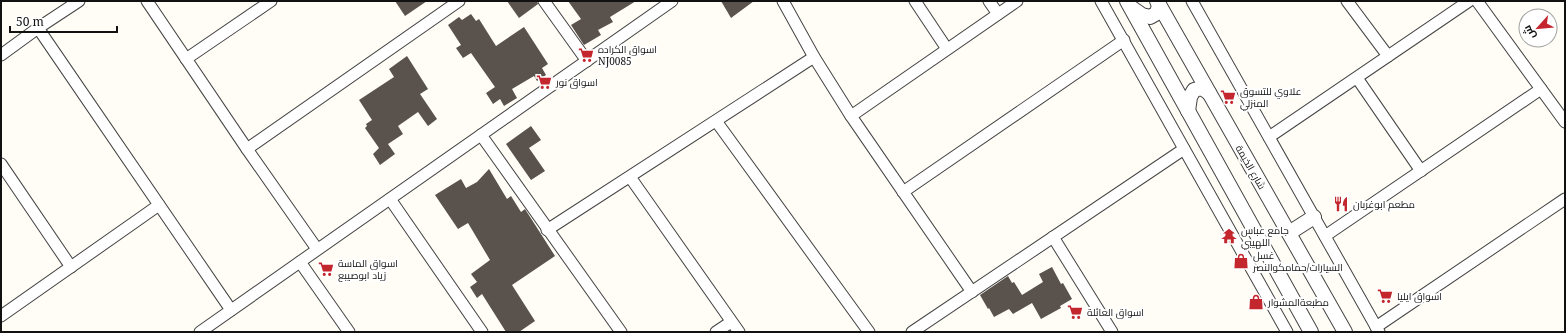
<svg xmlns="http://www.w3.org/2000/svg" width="1566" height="333" font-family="'Noto Serif',Cairo,serif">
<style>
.building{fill:#5a524d}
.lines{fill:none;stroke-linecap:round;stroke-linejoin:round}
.minor-casing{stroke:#444;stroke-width:13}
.tertiary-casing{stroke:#444;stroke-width:16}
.minor{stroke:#fff;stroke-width:11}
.tertiary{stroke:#fff;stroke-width:14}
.labels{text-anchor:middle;stroke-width:4;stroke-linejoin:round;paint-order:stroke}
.poi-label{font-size:10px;fill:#111;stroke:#fff;text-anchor:start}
.street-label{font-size:10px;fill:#111;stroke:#fff}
</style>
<rect width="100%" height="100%" fill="#fffdf5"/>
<g class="building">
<polygon points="395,1 427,1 405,16"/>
<polygon points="507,1 537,1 538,4 519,18"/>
<polygon points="568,1 636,1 610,17 613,22 598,30 601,35 584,45 571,25 581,19"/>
<polygon points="721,1 754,1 731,18"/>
<polygon points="471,14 476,21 479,19 496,46 524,27 548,64 542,68 546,75 537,81 534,76 512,89 517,98 504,106 500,99 493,104 486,93 495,87 471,53 463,58 456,48 461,45 448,25 459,17 462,20"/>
<polygon points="407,56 428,89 420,94 437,119 428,126 418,112 398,126 403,134 388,144 395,154 380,165 373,154 379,148 365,128 367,126 366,124 372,120 359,100 394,77 389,69"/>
<polygon points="531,126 541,140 529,148 545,171 531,180 506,144"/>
<polygon points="489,169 507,199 511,196 521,212 525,209 555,256 512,285 535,321 519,332 506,332 482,294 477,298 470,287 477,282 471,274 490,260 468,223 458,229 435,195 461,179 466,188 477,182"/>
<polygon points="1052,267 1061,284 1063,283 1072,299 1060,306 1061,308 1041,319 1032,303 1013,314 1009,309 994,317 989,308 988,309 980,295 1008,276 1012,283 1014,282 1022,295 1043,282 1039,274"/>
</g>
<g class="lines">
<g class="minor-casing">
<g id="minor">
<polyline points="147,1 247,149 317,249"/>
<polyline points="544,1 587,61"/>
<polyline points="783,1 814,57 851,116 972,292"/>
<polyline points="915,1 947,49"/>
<polyline points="989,1 998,14"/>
<polyline points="1101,1 1287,332"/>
<polyline points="1192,1 1379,332"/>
<polyline points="1347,1 1388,56"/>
<polyline points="1477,1 1565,122"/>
<polyline points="38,28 231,310"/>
<polyline points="1,55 38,28 79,1"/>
<polyline points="186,59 271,1"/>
<polyline points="1357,78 1421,171"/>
<polyline points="851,116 1017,1"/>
<polyline points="716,121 869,332"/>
<polyline points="481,135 621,332"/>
<polyline points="1269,137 1469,1"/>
<polyline points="247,149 459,1"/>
<polyline points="1,164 71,267"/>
<polyline points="630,177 739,332"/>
<polyline points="903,192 1124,40"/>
<polyline points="390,199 482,332"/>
<polyline points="547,230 814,57"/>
<polyline points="1325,236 1541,89"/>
<polyline points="1053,237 1112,332"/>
<polyline points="300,262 349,332"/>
<polyline points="1,316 159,205"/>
<polyline points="1376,327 1565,199"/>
<polyline points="200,332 672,1"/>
<polyline points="716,332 731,322"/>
<polyline points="912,332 1184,149"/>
</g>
</g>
<g class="tertiary-casing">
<g id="tertiary">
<polyline points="1127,1 1311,332"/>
<polyline points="1157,1 1345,332"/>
<polyline points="1132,8 1142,15 1150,17 1157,13 1159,5"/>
<polyline points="1188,111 1190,97 1194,90 1202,88 1209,93"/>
<polyline points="1289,233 1314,217"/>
</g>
</g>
<use href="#minor" class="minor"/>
<use href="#tertiary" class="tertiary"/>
</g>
<defs>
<g id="supermarket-bare" transform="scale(1.2)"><path d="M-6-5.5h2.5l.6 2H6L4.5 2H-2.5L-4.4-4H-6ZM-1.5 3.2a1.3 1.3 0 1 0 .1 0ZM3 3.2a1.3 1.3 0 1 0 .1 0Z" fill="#c4262e" stroke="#fff" stroke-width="2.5" paint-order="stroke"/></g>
<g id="restaurant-bare" transform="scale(1.2)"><path d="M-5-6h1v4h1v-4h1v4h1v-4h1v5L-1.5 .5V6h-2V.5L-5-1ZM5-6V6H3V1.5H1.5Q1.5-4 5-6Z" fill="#c4262e" stroke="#fff" stroke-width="2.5" paint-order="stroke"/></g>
<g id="temple-bare" transform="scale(1.2)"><path d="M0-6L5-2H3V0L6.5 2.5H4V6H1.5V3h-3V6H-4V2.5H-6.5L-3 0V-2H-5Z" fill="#c4262e" stroke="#fff" stroke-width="2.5" paint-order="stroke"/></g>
<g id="shop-bare" transform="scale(1.2)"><path d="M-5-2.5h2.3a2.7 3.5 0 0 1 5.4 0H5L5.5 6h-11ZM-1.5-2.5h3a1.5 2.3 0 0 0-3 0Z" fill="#c4262e" stroke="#fff" stroke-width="2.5" paint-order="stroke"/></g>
</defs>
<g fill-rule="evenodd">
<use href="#supermarket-bare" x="586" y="55"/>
<use href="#supermarket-bare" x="544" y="82"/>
<use href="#supermarket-bare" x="1228" y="97"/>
<use href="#restaurant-bare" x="1341" y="204"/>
<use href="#temple-bare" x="1229" y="236"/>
<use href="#shop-bare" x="1241" y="261"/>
<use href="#supermarket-bare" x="326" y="269"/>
<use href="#supermarket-bare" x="1385" y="296"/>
<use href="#shop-bare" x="1256" y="302"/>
<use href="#supermarket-bare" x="1075" y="312"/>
</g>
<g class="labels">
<g class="poi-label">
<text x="598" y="53">اسواق الكراده<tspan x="598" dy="12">NJ0085</tspan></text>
<text x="556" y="86">اسواق نور</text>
<text x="1240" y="95">علاوي للتسوق<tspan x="1240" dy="12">المنزلي</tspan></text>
<text x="1353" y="208">مطعم ابوغربان</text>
<text x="1241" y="234">جامع عباس<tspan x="1241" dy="12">اللهيبي</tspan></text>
<text x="1253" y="259">غسل<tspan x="1253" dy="12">السيارات/حمامكوالنصر</tspan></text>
<text x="338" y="267">اسواق الماسة<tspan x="338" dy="12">زياد ابوصيبع</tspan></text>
<text x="1397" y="300">اسواق ايليا</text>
<text x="1268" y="306">مطبعةالمشوار</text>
<text x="1087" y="316">اسواق العائلة</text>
</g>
<g class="street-label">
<text transform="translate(1251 167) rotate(60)" y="4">شارع الخيمة</text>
</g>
</g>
<rect width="1566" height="333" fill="none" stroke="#111111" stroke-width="4"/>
<g transform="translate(1538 28) rotate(243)"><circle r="19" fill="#ffffff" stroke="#a0a0a0"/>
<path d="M0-3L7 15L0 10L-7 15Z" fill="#c4262e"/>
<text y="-6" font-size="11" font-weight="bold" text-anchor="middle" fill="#111111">ش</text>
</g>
<path d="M10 26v6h107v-6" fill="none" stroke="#111111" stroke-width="2"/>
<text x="16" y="26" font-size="12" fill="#111111" stroke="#ffffff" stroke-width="3" paint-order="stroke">50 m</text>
</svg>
